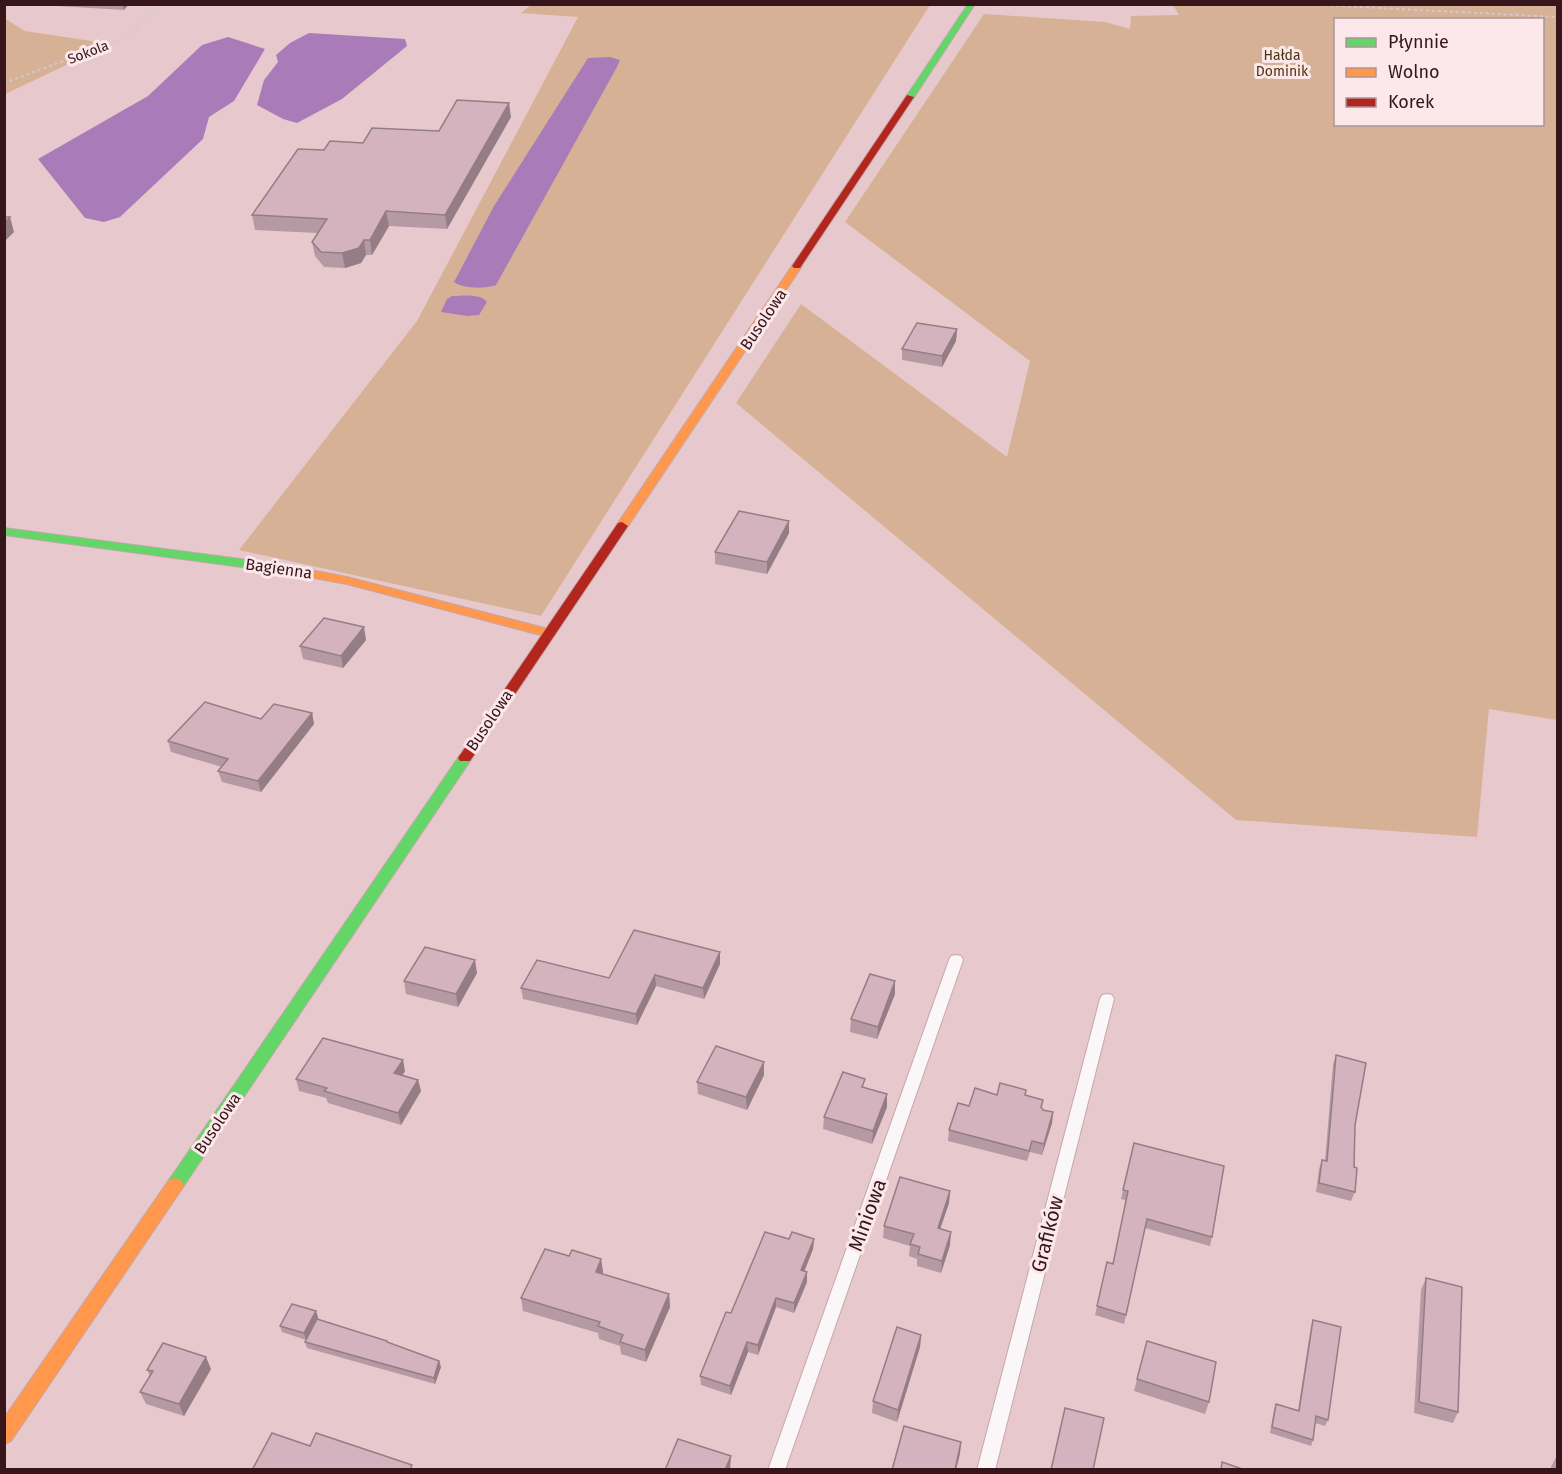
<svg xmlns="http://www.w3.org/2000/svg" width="1562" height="1474" font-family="'Fira Sans',sans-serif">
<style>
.green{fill:#d6b196;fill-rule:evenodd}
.water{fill:#a97cb9}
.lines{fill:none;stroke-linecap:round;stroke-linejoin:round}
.lane-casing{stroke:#c4a7ab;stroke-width:2}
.fast-casing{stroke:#c4a7ab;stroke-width:2}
.slow-casing{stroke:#c4a7ab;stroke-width:2}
.jam-casing{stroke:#c4a7ab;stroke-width:2}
.path{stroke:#d3cacb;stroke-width:2;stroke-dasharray:3 3;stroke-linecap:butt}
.lane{fill:#fbf7f8;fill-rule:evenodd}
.fast{fill:#63d668;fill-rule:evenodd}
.slow{fill:#ff974d;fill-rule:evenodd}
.jam{fill:#b3261e;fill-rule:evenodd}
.wall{fill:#b69aa3}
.shaded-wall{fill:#947d85}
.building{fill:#d4b3be;stroke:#947d85;stroke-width:1.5}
.labels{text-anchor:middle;stroke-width:6;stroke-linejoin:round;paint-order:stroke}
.far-street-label{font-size:14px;fill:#36151b;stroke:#fce8ea}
.far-park-label{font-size:14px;fill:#4f330b;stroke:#fce8ea}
.street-label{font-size:16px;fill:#36151b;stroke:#fce8ea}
.near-street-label{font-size:20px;fill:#36151b;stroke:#fce8ea}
</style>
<rect width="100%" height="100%" fill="#e7c9cd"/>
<g class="green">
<polygon points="531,5 930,5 541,616 239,550 417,321 578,17 521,13"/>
<path d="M1165,5H1557V720L1489,709L1477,837L1236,820L736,403L801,304L1007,457L1030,361L845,222L984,14L1105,22L1130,29L1131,16L1179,15L1173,5ZM1336,20H1542V124H1336Z"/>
<polygon points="4,18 25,31 111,44 5,94"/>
</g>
<g class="water">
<polygon points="309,33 405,39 407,46 342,99 297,123 283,119 257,105 264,80 278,62 276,55 290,43"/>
<polygon points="228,37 265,49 234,101 209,117 203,139 120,217 104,222 85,218 38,159 148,96 202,45"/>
<path d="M610,57L620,60L617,67L496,285C484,289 464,289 454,282L494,206L588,58Z"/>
<path d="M452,296C463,296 480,293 487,302L479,315L467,316L441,312L447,299Z"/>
</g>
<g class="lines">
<g class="lane-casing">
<g id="lane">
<polygon points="956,955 961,956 963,960 785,1470 768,1470 949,960 951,956"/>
<polygon points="1107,994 1112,995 1114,999 995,1470 977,1470 1100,999 1102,995"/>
</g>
</g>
<g class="fast-casing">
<g id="fast">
<polygon points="968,4 975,4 913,99 907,99 906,97"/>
<polygon points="4,528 279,564 285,568 279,572 4,535"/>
<polygon points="465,753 472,758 470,761 181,1190 175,1192 169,1190 166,1185 169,1180 460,755"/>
</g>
</g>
<g class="slow-casing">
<g id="slow">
<polygon points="797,263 802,266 628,526 622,530 618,529 616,526 792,266"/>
<polygon points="279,564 347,577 552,630 554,633 548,637 347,584 275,571 273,568"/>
<polygon points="175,1178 181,1180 184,1185 181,1190 11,1441 4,1444 4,1418 169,1180"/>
</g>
</g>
<g class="jam-casing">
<g id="jam">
<polygon points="907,95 914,97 800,268 794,268 792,266"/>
<polygon points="622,522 628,526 470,761 460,761 458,758 460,755 618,523"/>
</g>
</g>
<g class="path">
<polyline points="1300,4 1558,17"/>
<polyline points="4,83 117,41 131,33 160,4"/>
</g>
<use href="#lane" class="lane"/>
<use href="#fast" class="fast"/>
<use href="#slow" class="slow"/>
<use href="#jam" class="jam"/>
</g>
<g class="wall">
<polygon points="24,4 129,4 124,10"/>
<polygon points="511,117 447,229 389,226 372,255 366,255 361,263 345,268 324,267 315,256 312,242 318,233 255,230 252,215 324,150 363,143 439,131"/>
<polygon points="957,329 956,341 942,367 902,360 902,349"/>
<polygon points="789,521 789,533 767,574 715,564 715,552"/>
<polygon points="366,640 343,668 303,659 300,646"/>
<polygon points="312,713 314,724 261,792 222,782 218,771 222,767 171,752 168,741 261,719"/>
<polygon points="720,952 720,964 704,999 656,986 637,1025 523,999 521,988 609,978"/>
<polygon points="477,973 458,1007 406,994 404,981"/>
<polygon points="895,994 877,1039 850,1032 851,1019"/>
<polygon points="1336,1055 1355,1125 1355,1192 1351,1201 1316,1192 1319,1169 1322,1160 1325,1161 1333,1064"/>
<polygon points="405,1071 403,1075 418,1080 421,1091 401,1125 328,1103 326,1098 299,1091 296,1079"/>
<polygon points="764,1075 747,1110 698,1094 697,1082"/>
<polygon points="865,1088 887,1107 872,1144 823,1129 824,1117"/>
<polygon points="1026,1090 1026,1095 1043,1100 1042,1108 1043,1110 1053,1112 1052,1123 1042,1155 1030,1152 1027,1161 948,1141 949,1130 969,1106 997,1095"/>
<polygon points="1134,1143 1212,1237 1210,1246 1145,1228 1124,1324 1095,1315 1107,1262 1113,1264 1126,1200 1121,1199"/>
<polygon points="950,1191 949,1203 940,1229 950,1245 941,1273 917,1266 917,1259 909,1256 910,1246 883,1238 884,1226"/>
<polygon points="789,1239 814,1239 813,1249 804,1271 807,1282 794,1313 776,1307 758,1355 748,1352 731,1395 701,1385 700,1376"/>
<polygon points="569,1256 601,1259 603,1272 602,1274 669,1294 670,1307 646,1362 621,1354 620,1346 599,1339 598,1333 523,1311 521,1298"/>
<polygon points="1426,1278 1458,1412 1453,1423 1414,1413 1421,1290"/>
<polygon points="318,1317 318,1319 387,1341 388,1343 439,1361 441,1367 435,1384 307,1348 305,1342 306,1340 282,1332 280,1326"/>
<polygon points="1313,1320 1328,1420 1325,1426 1315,1423 1313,1440 1311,1446 1270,1433 1274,1410 1276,1404 1298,1410 1311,1326"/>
<polygon points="921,1335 920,1347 897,1422 872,1413 873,1401"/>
<polygon points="1147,1341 1209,1402 1205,1414 1134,1391"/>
<polygon points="211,1369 184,1416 146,1404 140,1392 150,1376 147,1370"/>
<polygon points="1557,1455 1557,1470 1551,1470 1551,1467"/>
</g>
<g class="shaded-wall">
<polygon points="122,4 129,4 124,10"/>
<polygon points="509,103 511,117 447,229 445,215"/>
<polygon points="386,211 389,226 372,255 370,240"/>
<polygon points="10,217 14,232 4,242 4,223"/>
<polygon points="364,240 366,255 361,263 345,268 342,253"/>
<polygon points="957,329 956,341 942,367 942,356"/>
<polygon points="789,521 789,533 767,574 767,562"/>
<polygon points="364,627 366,640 343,668 341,656"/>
<polygon points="312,713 314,724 261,792 258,781"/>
<polygon points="720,952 720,964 704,999 703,988"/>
<polygon points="475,960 477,973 458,1007 456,994"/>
<polygon points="655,975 656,986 637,1025 636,1014"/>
<polygon points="895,981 895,994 877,1039 878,1027"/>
<polygon points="403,1060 405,1071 397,1084 394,1073"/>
<polygon points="764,1062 764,1075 747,1110 746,1097"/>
<polygon points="418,1080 421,1091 401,1125 398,1113"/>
<polygon points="887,1094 887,1107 872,1144 873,1131"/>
<polygon points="1053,1112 1052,1123 1042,1155 1044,1144"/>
<polygon points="950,1191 949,1203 936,1241 938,1228"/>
<polygon points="951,1232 950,1245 941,1273 942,1261"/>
<polygon points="814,1239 813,1249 801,1280 801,1270"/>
<polygon points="601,1259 603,1272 597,1284 596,1272"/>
<polygon points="807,1272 807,1282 794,1313 794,1303"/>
<polygon points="669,1294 670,1307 646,1362 645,1350"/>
<polygon points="776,1298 776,1307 758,1355 758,1345"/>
<polygon points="316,1311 318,1317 306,1340 304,1333"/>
<polygon points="921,1335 920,1347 897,1422 898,1410"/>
<polygon points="747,1342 748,1352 731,1395 730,1386"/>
<polygon points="206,1357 211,1369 184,1416 179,1404"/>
<polygon points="439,1361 441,1367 435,1384 434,1378"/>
<polygon points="961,1442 960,1454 956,1470 955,1470"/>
<polygon points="731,1456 730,1470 725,1470"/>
</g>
<g class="building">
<polygon points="457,100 509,103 445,215 386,211 370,240 364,240 359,248 342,253 321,252 312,242 327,219 252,215 298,149 324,150 330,141 363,143 372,128 439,131"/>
<polygon points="4,217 10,217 4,223"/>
<polygon points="917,323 957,329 942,356 902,349"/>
<polygon points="739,511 789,521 767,562 715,552"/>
<polygon points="324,618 364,627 341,656 300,646"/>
<polygon points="205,702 261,719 274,704 312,713 258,781 218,771 228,759 168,741"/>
<polygon points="634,930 720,952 703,988 655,975 636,1014 521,988 537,960 609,978"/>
<polygon points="425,947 475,960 456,994 404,981"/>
<polygon points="870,974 895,981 878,1027 851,1019"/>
<polygon points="323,1038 403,1060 394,1073 418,1080 398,1113 324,1091 327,1088 296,1079"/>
<polygon points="716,1046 764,1062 746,1097 697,1082"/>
<polygon points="1336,1055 1366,1063 1355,1125 1354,1167 1357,1168 1355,1192 1319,1183 1322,1160 1327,1161"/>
<polygon points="843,1072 865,1079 862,1087 887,1094 873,1131 824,1117"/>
<polygon points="1000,1083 1026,1090 1025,1095 1043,1100 1041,1107 1043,1110 1053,1112 1044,1144 1032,1141 1029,1151 949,1130 958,1103 969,1106 975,1088 997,1095"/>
<polygon points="1134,1143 1224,1166 1212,1237 1147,1219 1126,1315 1097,1306 1107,1262 1113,1264 1128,1191 1123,1190"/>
<polygon points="900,1177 950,1191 938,1228 951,1232 942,1261 918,1254 920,1247 910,1244 914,1234 884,1226"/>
<polygon points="765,1232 789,1239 792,1232 814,1239 801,1270 807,1272 794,1303 776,1298 758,1345 747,1342 730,1386 700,1376 726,1312 731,1313"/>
<polygon points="545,1249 569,1256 572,1250 601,1259 596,1272 669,1294 645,1350 620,1342 623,1335 598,1326 600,1322 521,1298"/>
<polygon points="1426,1278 1462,1287 1458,1412 1419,1402"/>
<polygon points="292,1304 316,1311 304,1333 280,1326"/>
<polygon points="317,1319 387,1341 387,1342 439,1361 434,1378 305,1342"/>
<polygon points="1313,1320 1341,1327 1328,1420 1316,1416 1313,1440 1272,1427 1276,1404 1299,1411"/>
<polygon points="897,1327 921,1335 898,1410 873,1401"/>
<polygon points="1147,1341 1216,1362 1209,1402 1137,1379"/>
<polygon points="163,1343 206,1357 179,1404 140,1392 153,1371 147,1370"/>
<polygon points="1065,1408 1104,1418 1093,1470 1051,1470"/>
<polygon points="904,1426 961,1442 955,1470 892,1470"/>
<polygon points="272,1433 310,1446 316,1433 412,1465 410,1470 252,1470"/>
<polygon points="678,1439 731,1456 725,1470 665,1470"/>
<polygon points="1222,1462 1245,1470 1221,1470"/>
</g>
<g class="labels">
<g class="far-street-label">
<text transform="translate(88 52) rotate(-21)" y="5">Sokola</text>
</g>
<g class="far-park-label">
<text x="1282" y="60">Hałda<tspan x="1282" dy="16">Dominik</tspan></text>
</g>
<g class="street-label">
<text transform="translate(763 319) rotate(-56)" y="6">Busolowa</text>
<text transform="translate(279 568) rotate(8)" y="6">Bagienna</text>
<text transform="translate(489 720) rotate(-56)" y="6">Busolowa</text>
<text transform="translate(217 1123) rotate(-56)" y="6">Busolowa</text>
</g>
<g class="near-street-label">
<text transform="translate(867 1215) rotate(-70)" y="7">Miniowa</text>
<text transform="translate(1047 1234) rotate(-76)" y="7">Grafików</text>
</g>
</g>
<rect width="1562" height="1474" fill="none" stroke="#36151b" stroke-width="12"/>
<rect x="1334" y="18" width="210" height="108" fill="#fce8ea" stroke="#ad9497" stroke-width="1.5"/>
<rect x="1346" y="38" width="30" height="9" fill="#63d668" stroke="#ad9497" stroke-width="1.5"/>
<text x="1388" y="48" font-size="18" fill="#36151b">Płynnie</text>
<rect x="1346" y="68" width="30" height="9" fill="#ff974d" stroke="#ad9497" stroke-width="1.5"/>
<text x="1388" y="78" font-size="18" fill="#36151b">Wolno</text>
<rect x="1346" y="98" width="30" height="9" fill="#b3261e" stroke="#ad9497" stroke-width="1.5"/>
<text x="1388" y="108" font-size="18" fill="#36151b">Korek</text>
</svg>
